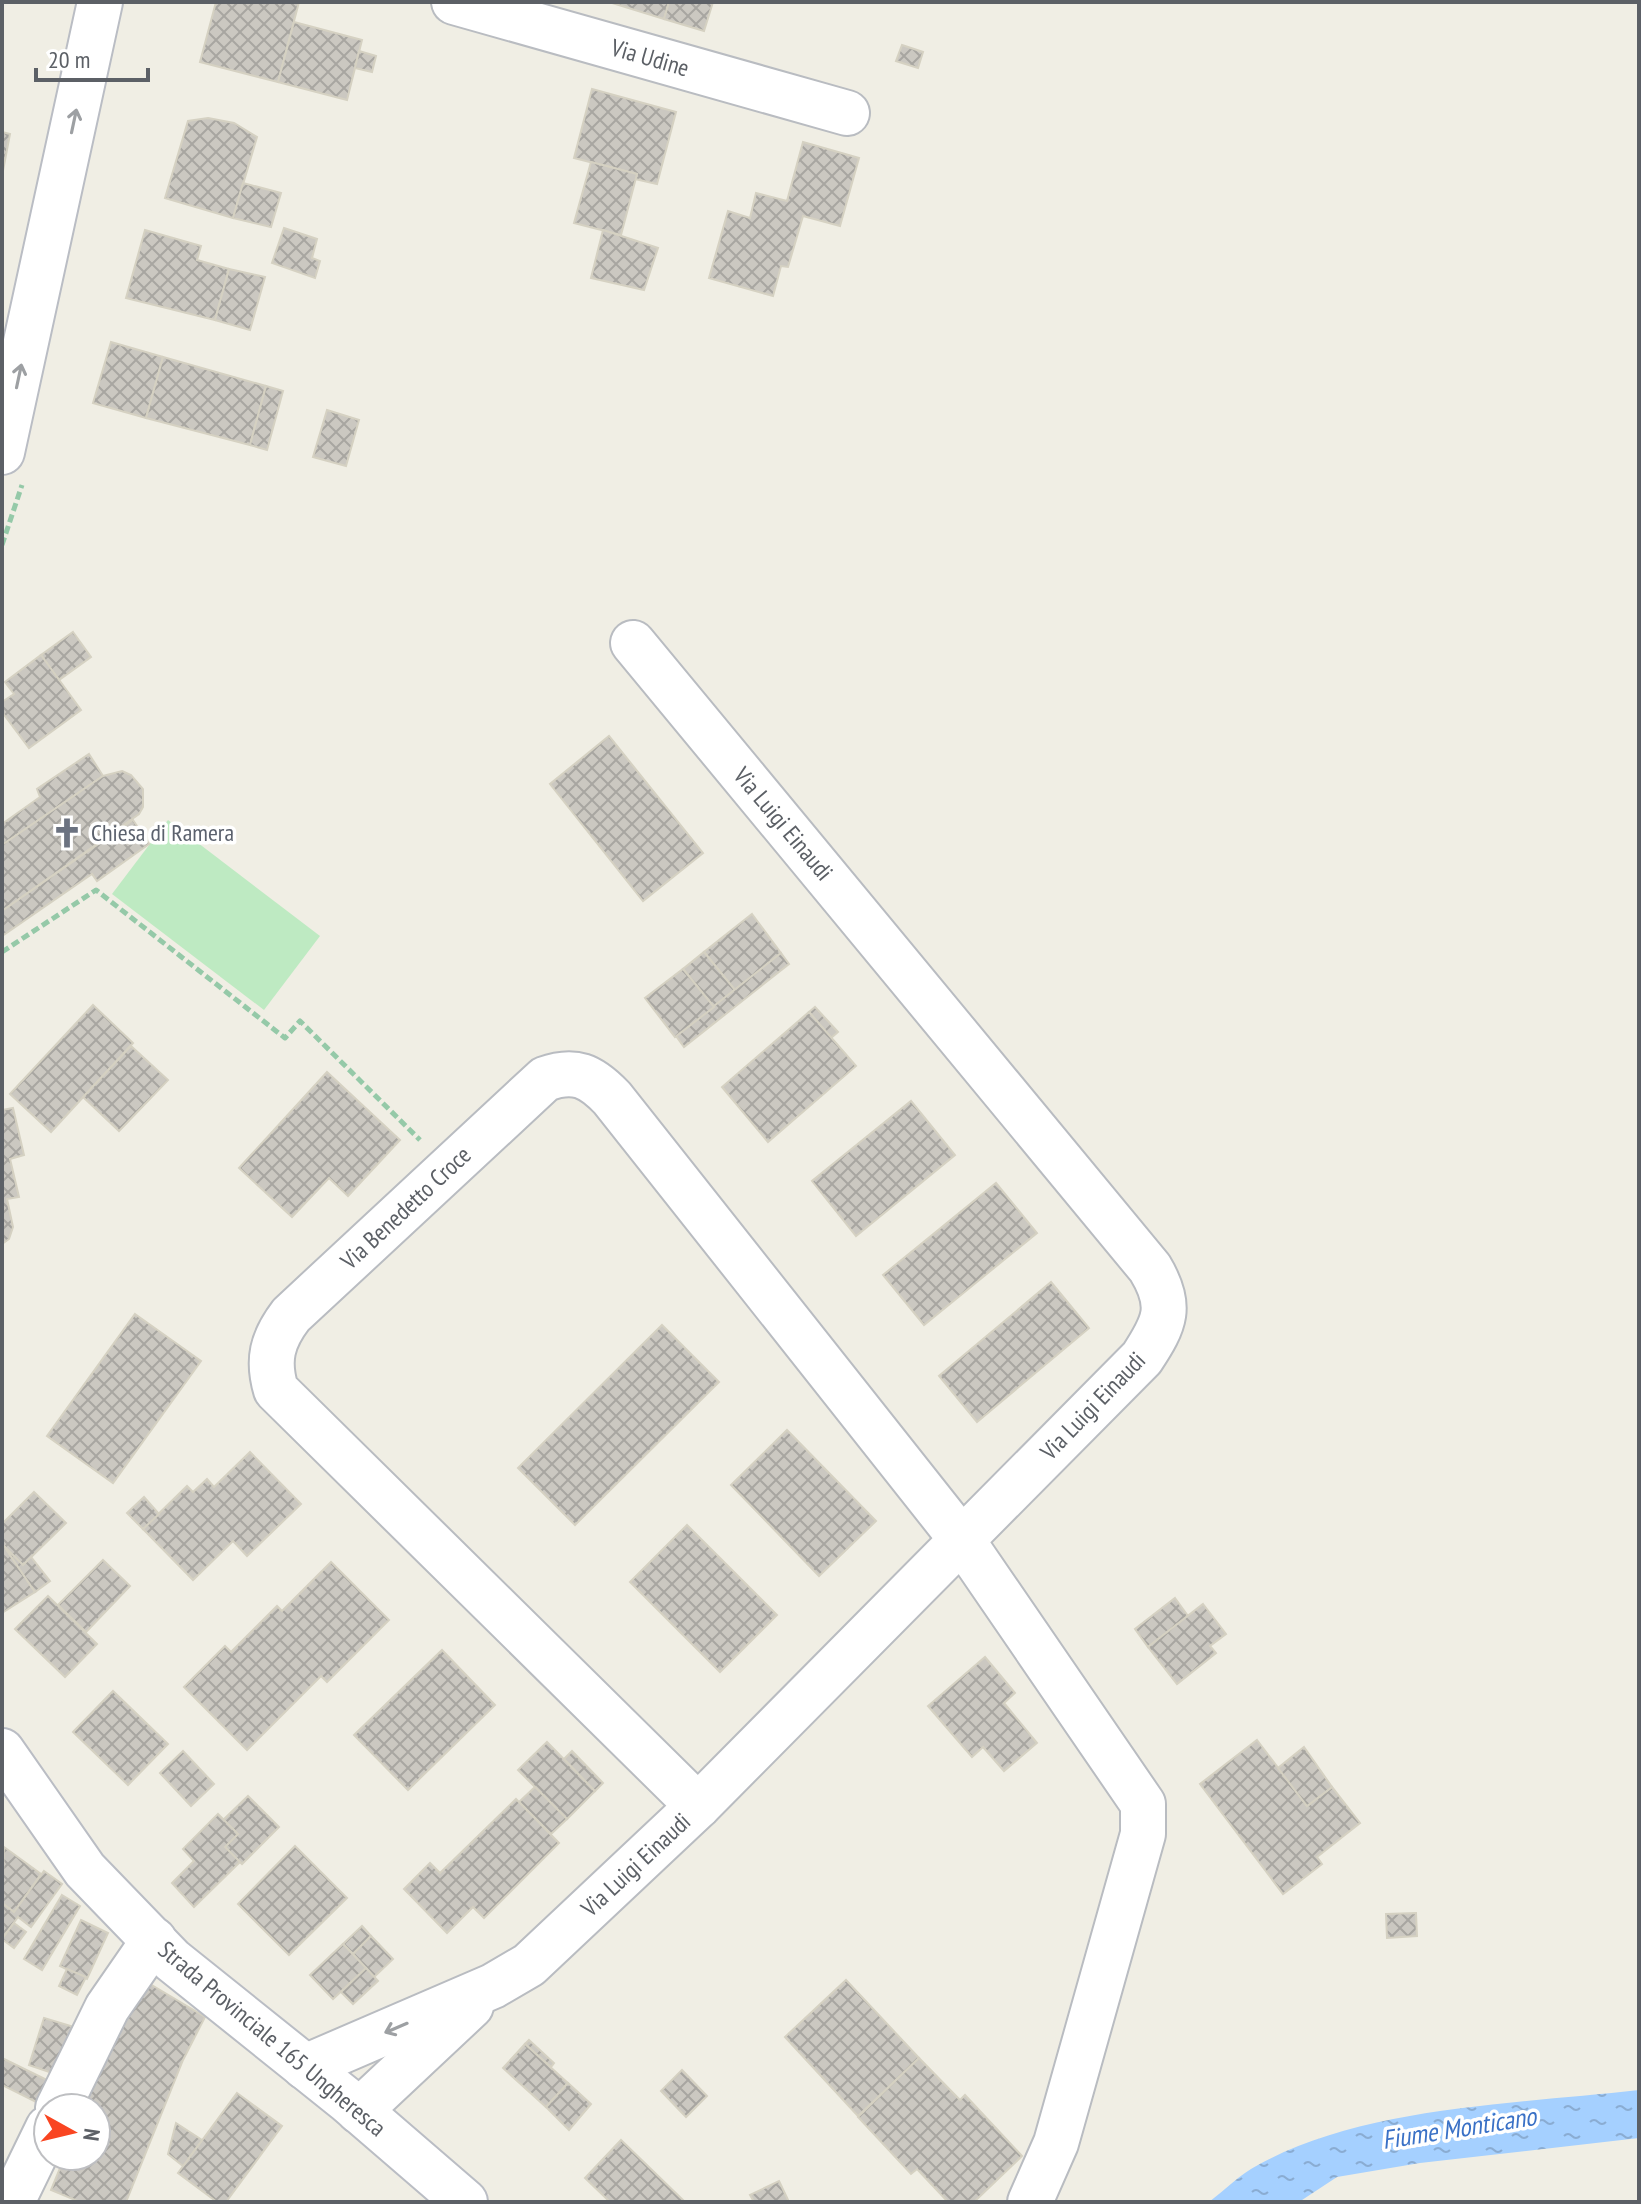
<svg xmlns="http://www.w3.org/2000/svg" width="1641" height="2204" font-family="'PT Sans Narrow',sans-serif">
<style>
.park{fill:#beeac2}
.water{fill:url(#water-ripples)}
.building{fill:url(#building-cross-hatch);stroke:#d5d1c2;stroke-width:2}
.lines{fill:none;stroke-linecap:round;stroke-linejoin:round}
.street-casing{stroke:#b9bcc1;stroke-width:48}
.secondary-casing{stroke:#babdc4;stroke-width:48}
.path{stroke:#95c9a8;stroke-width:5;stroke-dasharray:8 4;stroke-linecap:butt}
.street{stroke:#fff;stroke-width:44}
.secondary{stroke:#fff;stroke-width:44}
.oneway{stroke:#9da0a3}
.labels{text-anchor:middle;stroke-width:7;stroke-linejoin:round;paint-order:stroke}
.street-label{font-size:24px;fill:#5c6066;stroke:#fff}
.worship-label{font-size:24px;fill:#5b616d;stroke:#fff;text-anchor:start}
.water-label{font-size:26px;font-style:italic;fill:#3a71c6;stroke:#fff}
</style>
<defs>
<pattern id="water-ripples" width="26" height="14" patternUnits="userSpaceOnUse" patternTransform="scale(2)"><rect width="26" height="14" fill="#a5d0ff"/><path d="M2 4q2-2 4 0t4 0M15 11q2-2 4 0t4 0" fill="none" stroke="#8aacd2"/></pattern>
<pattern id="building-cross-hatch" width="8" height="8" patternUnits="userSpaceOnUse" patternTransform="scale(2)"><rect width="8" height="8" fill="#cbc8c1"/><path d="M0 0l8 8M0 8l8-8" fill="none" stroke="#a8a6a1"/></pattern>
</defs>
<rect width="100%" height="100%" fill="#f0eee4"/>
<polygon class="park" points="168,820 320,936 264,1010 112,894"/>
<path class="water" d="M1639,2090V2138L1420,2163L1337,2177L1299,2202H1209C1225,2190 1240,2174 1258,2165C1364,2106 1518,2104 1639,2090Z"/>
<g class="building">
<polygon points="216,2 299,2 278,82 200,62"/>
<polygon points="609,2 669,2 664,19"/>
<polygon points="669,2 713,2 704,31 664,19"/>
<polygon points="294,22 362,40 347,100 278,82"/>
<polygon points="902,45 923,52 918,68 896,61"/>
<polygon points="359,51 376,56 372,72 355,68"/>
<polygon points="592,89 676,112 657,184 635,179 637,174 574,158"/>
<polygon points="208,118 234,123 257,137 233,218 165,198 188,121"/>
<polygon points="2,132 10,134 2,176"/>
<polygon points="803,142 859,158 840,226 803,216 788,267 781,266 773,296 709,278 728,211 750,218 756,193 787,201"/>
<polygon points="591,162 637,174 621,235 574,223"/>
<polygon points="243,183 281,193 271,227 233,218"/>
<polygon points="284,228 317,239 312,258 320,261 315,278 272,263"/>
<polygon points="145,230 201,246 197,260 229,269 215,320 126,298"/>
<polygon points="603,230 658,248 644,290 591,278"/>
<polygon points="229,269 265,277 250,330 215,320"/>
<polygon points="111,342 163,357 146,418 93,403"/>
<polygon points="163,357 266,386 250,445 146,418"/>
<polygon points="266,386 283,391 267,450 250,445"/>
<polygon points="327,410 359,420 346,466 313,457"/>
<polygon points="73,632 91,657 59,680 41,655"/>
<polygon points="41,655 81,710 29,748 2,712 2,702 14,694 5,682"/>
<polygon points="609,736 703,853 643,901 550,784"/>
<polygon points="89,754 103,776 2,845 2,824 40,797 37,789"/>
<polygon points="122,771 131,775 143,789 143,807 139,814 2,911 2,845 103,776"/>
<polygon points="133,820 149,844 97,881 92,874 2,936 2,911"/>
<polygon points="752,914 781,953 735,990 704,952"/>
<polygon points="704,952 735,990 714,1007 683,969"/>
<polygon points="781,953 789,964 684,1047 676,1036"/>
<polygon points="683,969 714,1007 675,1037 645,998"/>
<polygon points="93,1005 133,1043 51,1132 10,1094"/>
<polygon points="815,1007 838,1032 831,1038 809,1012"/>
<polygon points="809,1012 856,1066 768,1142 722,1087"/>
<polygon points="131,1046 168,1080 119,1131 83,1097"/>
<polygon points="327,1072 400,1140 348,1196 329,1178 292,1217 239,1168"/>
<polygon points="911,1101 955,1155 856,1236 812,1181"/>
<polygon points="13,1108 24,1155 10,1159 19,1197 7,1199 13,1227 9,1239 2,1244 2,1110"/>
<polygon points="996,1183 1037,1233 924,1325 883,1275"/>
<polygon points="1051,1282 1089,1328 977,1422 939,1376"/>
<polygon points="135,1314 201,1361 113,1483 47,1436"/>
<polygon points="662,1325 719,1382 575,1525 518,1468"/>
<polygon points="787,1430 876,1521 819,1576 731,1485"/>
<polygon points="250,1452 301,1504 247,1556 233,1541 193,1580 143,1529 187,1486 193,1492 207,1479 214,1487"/>
<polygon points="34,1492 66,1523 23,1565 2,1545 2,1524"/>
<polygon points="144,1497 159,1514 143,1529 127,1513"/>
<polygon points="687,1525 777,1615 720,1672 630,1582"/>
<polygon points="4,1546 35,1592 2,1613 2,1548"/>
<polygon points="4,1546 23,1565 31,1557 50,1581 35,1592"/>
<polygon points="103,1560 130,1586 86,1632 58,1605"/>
<polygon points="331,1562 389,1620 327,1682 321,1676 247,1750 184,1687 225,1646 231,1652 277,1606 282,1611"/>
<polygon points="48,1596 97,1644 65,1677 15,1629"/>
<polygon points="1175,1598 1188,1616 1148,1647 1135,1629"/>
<polygon points="1203,1604 1226,1634 1210,1646 1216,1653 1177,1684 1148,1647"/>
<polygon points="442,1650 495,1705 408,1790 354,1735"/>
<polygon points="985,1657 1015,1693 1004,1703 1037,1743 1004,1771 983,1747 972,1757 928,1706"/>
<polygon points="113,1691 168,1744 128,1785 73,1732"/>
<polygon points="1257,1740 1307,1806 1332,1787 1360,1823 1317,1857 1322,1864 1283,1894 1200,1784"/>
<polygon points="547,1742 595,1791 567,1819 518,1770"/>
<polygon points="1304,1747 1332,1787 1307,1806 1278,1768"/>
<polygon points="183,1751 214,1784 191,1806 160,1773"/>
<polygon points="572,1751 603,1783 595,1791 564,1759"/>
<polygon points="535,1787 567,1819 551,1834 519,1802"/>
<polygon points="248,1796 279,1827 242,1864 225,1847 238,1834 223,1820"/>
<polygon points="516,1799 559,1843 484,1918 473,1907 447,1933 404,1889 430,1863 440,1873"/>
<polygon points="218,1814 238,1834 225,1847 240,1862 194,1907 172,1883 194,1861 183,1849"/>
<polygon points="295,1846 347,1898 289,1955 238,1904"/>
<polygon points="4,1847 41,1874 14,1912 2,1903"/>
<polygon points="44,1871 62,1884 31,1927 18,1917 2,1939 2,1903 14,1912"/>
<polygon points="62,1895 80,1906 42,1970 24,1959"/>
<polygon points="1416,1913 1417,1936 1387,1938 1386,1914"/>
<polygon points="81,1920 108,1933 87,1979 60,1966"/>
<polygon points="14,1923 26,1932 14,1948 2,1939"/>
<polygon points="362,1926 371,1936 353,1954 343,1944"/>
<polygon points="371,1936 393,1959 374,1977 353,1954"/>
<polygon points="343,1944 366,1968 333,1999 310,1975"/>
<polygon points="366,1968 378,1981 353,2004 341,1992"/>
<polygon points="67,1969 86,1977 77,1995 59,1986"/>
<polygon points="846,1980 919,2058 858,2116 785,2037"/>
<polygon points="145,1981 205,2017 183,2060 126,2202 80,2202 51,2190 65,2156 96,2156 96,2108 84,2108 113,2034"/>
<polygon points="44,2018 77,2028 61,2076 29,2065"/>
<polygon points="529,2040 554,2063 551,2067 525,2044"/>
<polygon points="525,2044 568,2083 546,2107 503,2068"/>
<polygon points="2,2058 53,2083 42,2105 2,2085"/>
<polygon points="919,2058 960,2100 965,2095 1022,2156 974,2202 948,2202 917,2169 911,2174 858,2117"/>
<polygon points="682,2070 707,2096 686,2117 661,2091"/>
<polygon points="568,2083 591,2104 569,2130 546,2107"/>
<polygon points="237,2093 282,2126 226,2202 217,2202 178,2173"/>
<polygon points="176,2123 202,2140 183,2166 168,2154"/>
<polygon points="621,2140 685,2202 610,2202 585,2178"/>
<polygon points="779,2181 789,2202 754,2202 750,2195"/>
</g>
<g class="lines">
<g class="street-casing">
<g id="street">
<polyline points="454,2 847,113"/>
<path d="M698,1806L276,1390C267,1360 272,1340 291,1315L545,1079C575,1068 591,1076 612,1098L962,1540L1143,1804V1834L1056,2143L1030,2202"/>
<path d="M305,2067L493,1986L529,1965L698,1806L1142,1358C1165,1323 1173,1306 1150,1268L633,643"/>
<polyline points="58,2108 107,2008 154,1940"/>
<polyline points="359,2111 471,2006"/>
<polyline points="12,2202 48,2128"/>
</g>
</g>
<g class="secondary-casing">
<g id="secondary">
<polyline points="2,452 100,2"/>
<polyline points="2,1751 85,1870 172,1960 348,2101 465,2202"/>
</g>
</g>
<g class="path">
<polyline points="2,545 22,485"/>
<polyline points="2,952 96,890 285,1038 300,1021 420,1140"/>
</g>
<use href="#street" class="street"/>
<use href="#secondary" class="secondary"/>
</g>
<defs><path id="oneway-shaft" d="M-6 0H5M1.5-3L5.5 0L1.5 3" fill="none" stroke-width="1.6" stroke-linecap="round" stroke-linejoin="round" transform="scale(2)"/></defs>
<g class="oneway">
<use href="#oneway-shaft" transform="translate(74 121) rotate(-78)"/>
<use href="#oneway-shaft" transform="translate(19 376) rotate(-78)"/>
<use href="#oneway-shaft" transform="translate(396 2028) rotate(157)"/>
</g>
<defs>
<g id="church-bare" transform="scale(2.4)"><path d="M-1.2-6h2.4v3.5h3.3v2.4h-3.3V6h-2.4V-.1h-3.3v-2.4h3.3Z" fill="#6b7280" stroke="#fff" stroke-width="2.5" paint-order="stroke"/></g>
</defs>
<g fill-rule="evenodd">
<use href="#church-bare" x="67" y="833"/>
</g>
<g class="labels">
<g class="street-label">
<text transform="translate(650 58) rotate(16)" y="8">Via Udine</text>
<text transform="translate(783 824) rotate(50)" y="8">Via Luigi Einaudi</text>
<text transform="translate(406 1208) rotate(-43)" y="8">Via Benedetto Croce</text>
<text transform="translate(1093 1406) rotate(-46)" y="8">Via Luigi Einaudi</text>
<text transform="translate(636 1865) rotate(-43)" y="8">Via Luigi Einaudi</text>
<text transform="translate(272 2039) rotate(40)" y="8">Strada Provinciale 165 Ungheresca</text>
</g>
<g class="worship-label">
<text x="91" y="841">Chiesa di Ramera</text>
</g>
<g class="water-label">
<text transform="translate(1459 2128) rotate(-9)" y="9">Fiume Monticano</text>
</g>
</g>
<rect width="1641" height="2204" fill="none" stroke="#5c6066" stroke-width="8"/>
<g transform="translate(72 2132) rotate(98)"><circle r="38" fill="#ffffff" stroke="#bebfc2" stroke-width="2"/>
<path d="M0-6L14 30L0 20L-14 30Z" fill="#f94521"/>
<text y="-12" font-size="22" font-weight="bold" text-anchor="middle" fill="#5c6066">N</text>
</g>
<path d="M36 68v12h112v-12" fill="none" stroke="#5c6066" stroke-width="4"/>
<text x="48" y="68" font-size="24" fill="#5c6066" stroke="#ffffff" stroke-width="6" paint-order="stroke">20 m</text>
</svg>
